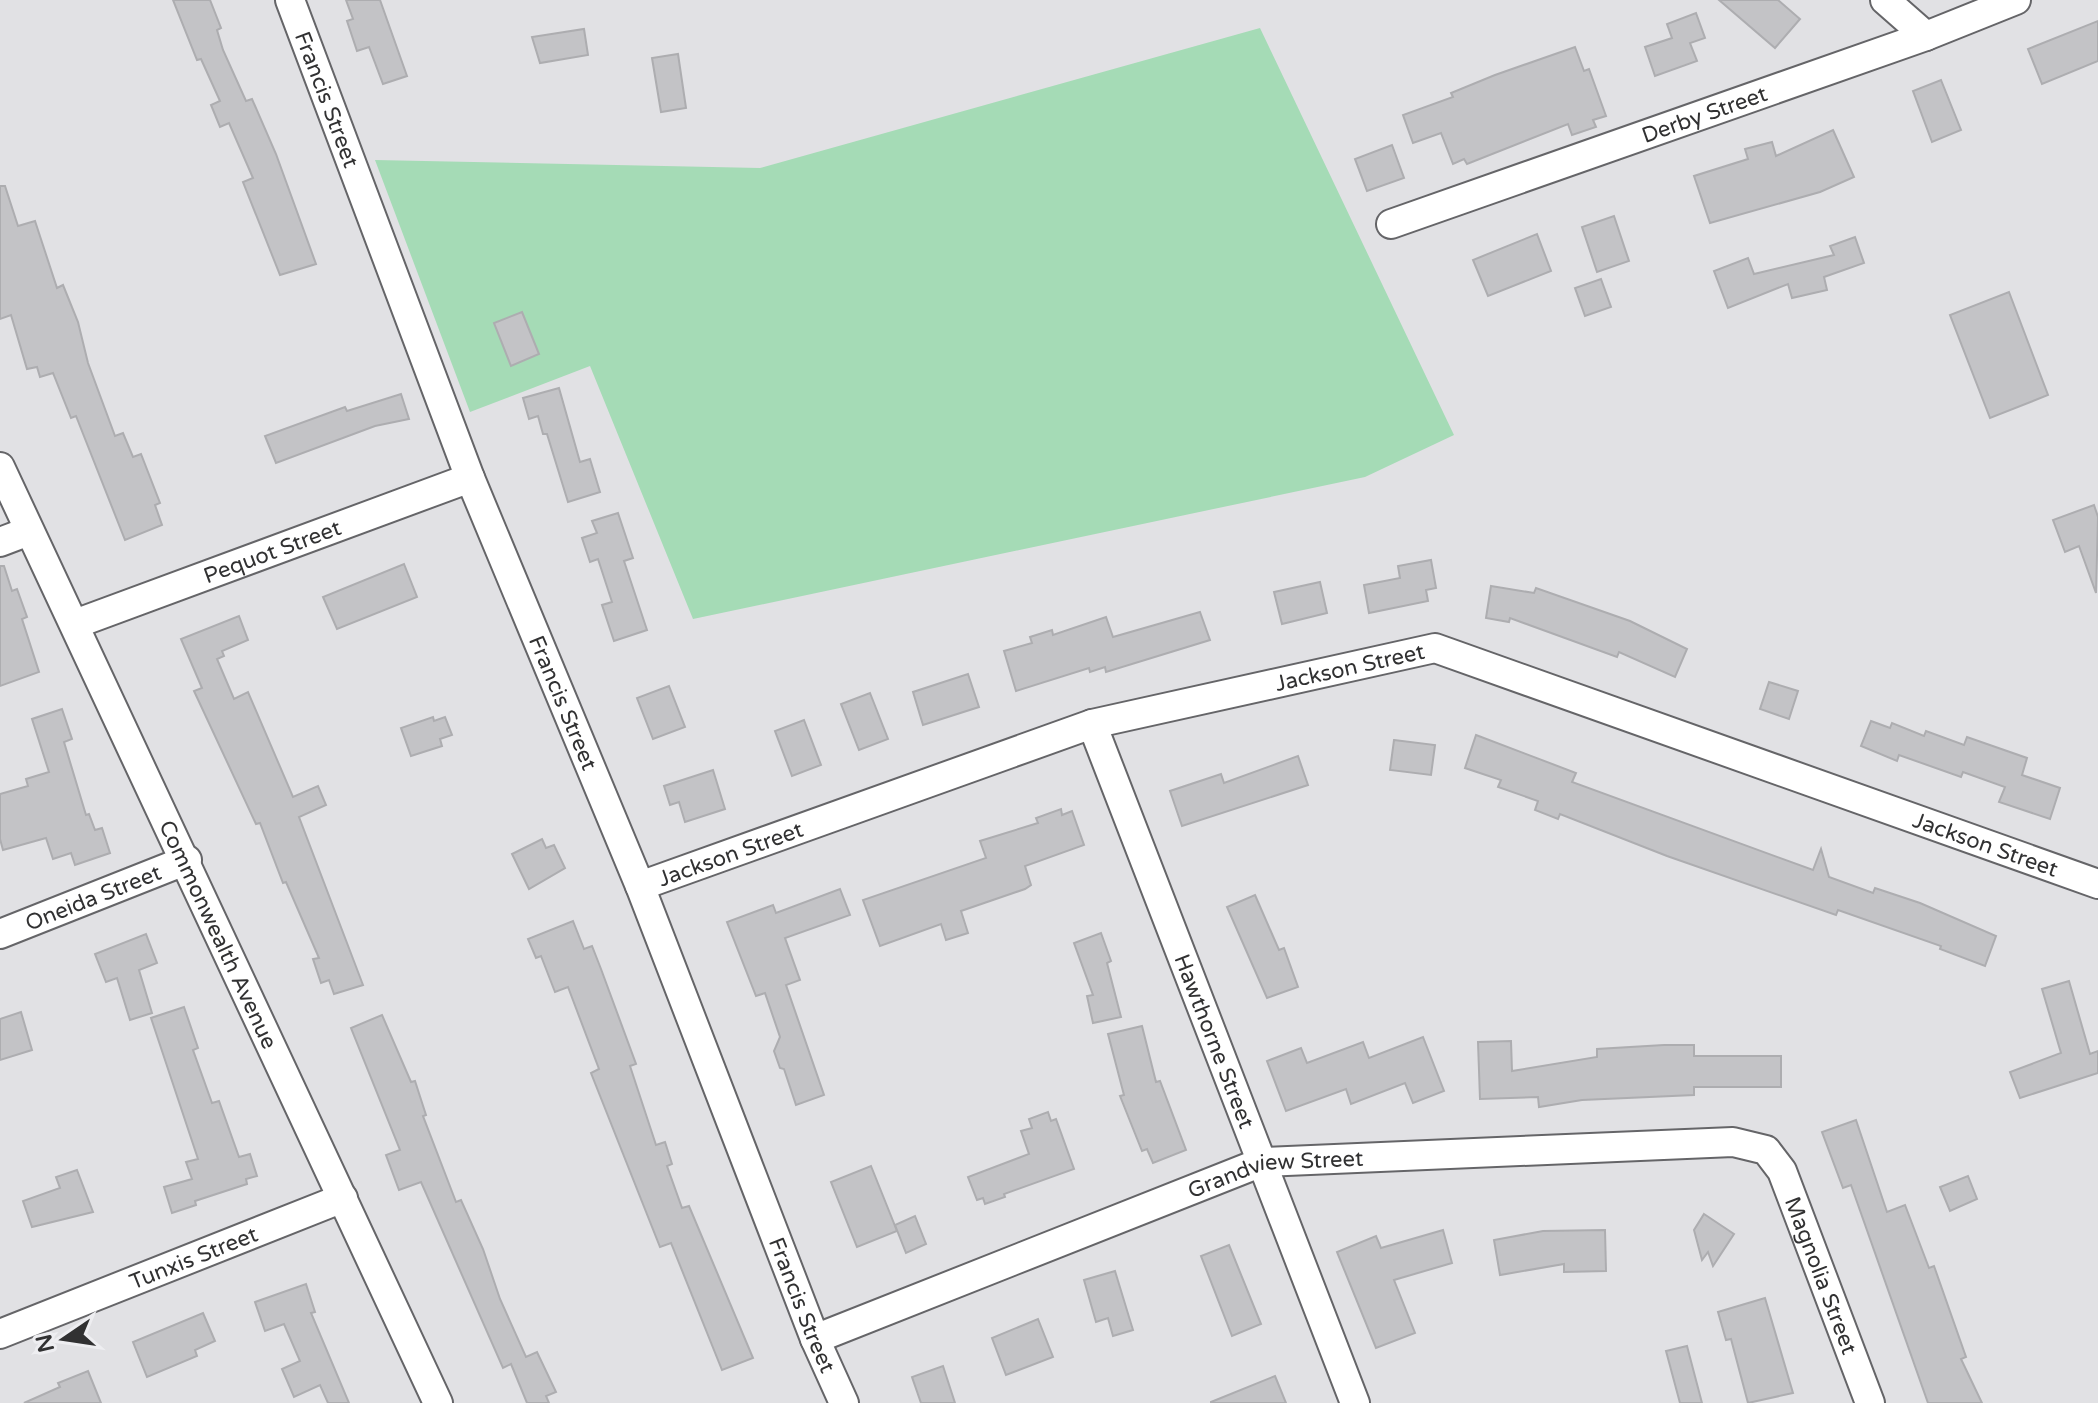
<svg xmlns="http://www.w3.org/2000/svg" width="2098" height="1403" font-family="'Varela Round',sans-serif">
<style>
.green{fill:#a5dbb6}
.building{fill:#c3c3c6;stroke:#adadb0;stroke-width:2}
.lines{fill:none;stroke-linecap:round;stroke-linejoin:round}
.minor-casing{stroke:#656568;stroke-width:32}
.minor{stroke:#fff;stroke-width:28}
.labels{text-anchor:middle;stroke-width:6;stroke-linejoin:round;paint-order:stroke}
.street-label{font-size:22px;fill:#313132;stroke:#eeeef1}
</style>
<rect width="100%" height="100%" fill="#e1e1e4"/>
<polygon class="green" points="1260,28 1454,435 1365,477 693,619 590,366 470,412 375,160 760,168"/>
<g class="building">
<polygon points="173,0 210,0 221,28 217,30 223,50 246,101 252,99 276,154 316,264 280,275 243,182 253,178 229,123 220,127 211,105 220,101 201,59 197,60"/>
<polygon points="346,0 380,0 407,76 383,84 369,47 357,51 347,21 353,19"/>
<polygon points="1719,0 1778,0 1800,19 1775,48"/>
<polygon points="1696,13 1705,38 1690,43 1697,61 1655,76 1645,47 1672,38 1667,24"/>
<polygon points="2098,21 2098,61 2042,84 2028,49"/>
<polygon points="584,29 588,55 540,63 532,37"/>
<polygon points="1575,47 1584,71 1589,69 1606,116 1593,120 1596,127 1572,135 1568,124 1467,164 1464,159 1453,164 1441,133 1413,143 1403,115 1453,97 1451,93 1495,75"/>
<polygon points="678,54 686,108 661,112 652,58"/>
<polygon points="1941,80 1961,130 1932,142 1913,91"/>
<polygon points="1833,130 1854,177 1820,192 1710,223 1694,176 1748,159 1745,149 1772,142 1776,156"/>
<polygon points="1392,145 1404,178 1367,191 1355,159"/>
<polygon points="0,186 5,186 18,226 35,221 57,288 63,285 78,322 88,363 115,436 123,433 133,457 141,454 160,503 155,505 162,525 125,540 76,416 71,418 53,373 40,377 37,367 27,369 11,315 0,319"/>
<polygon points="1614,216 1629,261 1597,272 1582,227"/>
<polygon points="1537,234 1551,271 1488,296 1473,260"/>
<polygon points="1855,237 1864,263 1824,277 1827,290 1792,298 1788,284 1728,308 1714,271 1748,258 1754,274 1834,255 1830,246"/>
<polygon points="1601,279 1611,307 1585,316 1575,288"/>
<polygon points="2009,292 2048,395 1990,418 1950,315"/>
<polygon points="522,312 539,354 511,366 494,323"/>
<polygon points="559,388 580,462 590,459 600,492 568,502 547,434 543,434 538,416 529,419 523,398"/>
<polygon points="401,394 409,419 375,426 276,463 265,436 345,407 347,411"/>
<polygon points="2094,505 2098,517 2096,593 2079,546 2065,552 2053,520"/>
<polygon points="618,513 633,558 624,561 647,630 614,641 602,605 612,602 598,559 590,562 582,538 597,533 592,521"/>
<polygon points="1431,560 1436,588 1426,590 1428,601 1369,613 1364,585 1400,578 1398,566"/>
<polygon points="404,564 417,597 337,629 323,597"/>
<polygon points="0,566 4,566 12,591 17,589 27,617 22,619 39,672 0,686"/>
<polygon points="1320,582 1327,613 1282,624 1274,592"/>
<polygon points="1491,586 1534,593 1536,588 1630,621 1687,649 1675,677 1619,652 1617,657 1510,618 1509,622 1486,618"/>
<polygon points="1200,612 1210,640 1106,672 1105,667 1090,672 1089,668 1016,691 1004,651 1032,643 1030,637 1052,630 1053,635 1106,617 1113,637"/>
<polygon points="239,616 248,640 222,651 224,656 217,659 234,699 248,692 293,797 318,786 326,805 299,817 363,985 334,994 329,980 321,983 313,959 319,958 286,882 283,883 260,823 256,824 194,691 202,688 181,639"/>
<polygon points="968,674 979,707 923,725 913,692"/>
<polygon points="1769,682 1798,691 1789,719 1760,709"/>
<polygon points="669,686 685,727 653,739 637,698"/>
<polygon points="870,693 888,739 859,750 841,704"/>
<polygon points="62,709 72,739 64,742 86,815 89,814 95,830 102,828 110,853 75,865 71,853 53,859 46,838 3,850 0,839 0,794 28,786 26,779 49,772 32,719"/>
<polygon points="433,717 434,721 445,717 452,735 440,739 442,746 411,756 401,728"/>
<polygon points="804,720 821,765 792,776 775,731"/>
<polygon points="1871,721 1890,728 1892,723 1924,736 1926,731 1964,745 1967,737 2027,758 2022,775 2060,788 2050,819 1999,802 2005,787 1963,772 1961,777 1899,755 1897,761 1861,746"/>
<polygon points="1476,735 1576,773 1572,782 1813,870 1821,849 1829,877 1873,893 1875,888 1920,903 1996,936 1985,966 1940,949 1941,946 1838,910 1836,915 1667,856 1560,814 1558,819 1535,810 1538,801 1498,787 1501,780 1465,768"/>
<polygon points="1394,740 1435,745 1431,775 1390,770"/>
<polygon points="1298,756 1308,785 1182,826 1170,791 1221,774 1224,783"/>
<polygon points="713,770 725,809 685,822 679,802 670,805 664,786"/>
<polygon points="1061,809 1062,815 1072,811 1084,845 1025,866 1031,885 1025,889 961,911 968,933 946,940 941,924 880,946 863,900 986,858 980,841 1038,823 1036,818"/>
<polygon points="542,839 546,848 554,845 565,868 529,889 512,854"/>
<polygon points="840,889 850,915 785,938 800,980 786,985 824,1095 796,1105 784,1069 780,1068 774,1051 780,1037 765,993 756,996 727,922 773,905 776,913"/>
<polygon points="1255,895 1279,950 1284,948 1298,987 1267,998 1227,907"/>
<polygon points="573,921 584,949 592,946 601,969 636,1064 630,1066 656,1145 665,1142 672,1164 667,1166 682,1208 689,1206 753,1358 722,1370 671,1243 660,1247 591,1073 599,1069 568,987 555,992 541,956 536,958 528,939"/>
<polygon points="1101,933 1111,961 1107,963 1121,1017 1093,1023 1087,996 1093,995 1074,943"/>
<polygon points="146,934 157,963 139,970 152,1013 130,1020 117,978 106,982 95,954"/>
<polygon points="2069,981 2090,1054 2098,1051 2098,1073 2020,1098 2010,1072 2061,1053 2042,989"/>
<polygon points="184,1007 198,1048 193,1050 212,1103 219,1101 239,1157 250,1154 257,1176 246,1179 247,1184 195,1201 196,1205 172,1213 164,1187 192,1179 186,1162 198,1159 151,1018"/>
<polygon points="21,1012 32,1050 0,1060 0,1019"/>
<polygon points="382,1015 411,1082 415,1081 426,1115 423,1116 456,1202 461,1200 483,1249 500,1299 526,1357 537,1352 556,1392 546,1396 549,1403 527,1403 511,1364 503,1368 421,1182 399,1190 386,1155 400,1150 351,1028"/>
<polygon points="1142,1026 1156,1082 1160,1081 1186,1150 1153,1163 1147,1149 1142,1151 1120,1096 1124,1095 1108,1034"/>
<polygon points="1423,1037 1444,1091 1413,1103 1405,1083 1351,1104 1346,1089 1286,1111 1267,1061 1301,1048 1307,1063 1363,1042 1369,1058"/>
<polygon points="1511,1041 1512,1071 1597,1057 1597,1049 1664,1045 1694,1045 1694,1056 1781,1056 1781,1087 1694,1087 1694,1095 1582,1100 1539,1107 1538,1097 1480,1099 1478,1042"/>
<polygon points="1048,1112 1051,1121 1056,1119 1074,1169 1004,1194 1005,1197 985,1204 983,1198 977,1200 968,1177 1029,1154 1021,1131 1032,1128 1029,1119"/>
<polygon points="1856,1120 1887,1212 1905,1205 1929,1268 1934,1266 1966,1357 1961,1359 1982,1403 1928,1403 1851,1185 1843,1188 1822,1132"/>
<polygon points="871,1166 897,1231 857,1247 831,1182"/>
<polygon points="77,1170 93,1212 32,1227 23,1201 60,1188 56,1177"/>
<polygon points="1968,1176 1977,1199 1950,1211 1940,1187"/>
<polygon points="1704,1214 1734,1234 1713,1266 1708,1252 1702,1260 1694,1230"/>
<polygon points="915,1216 926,1244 906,1253 895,1225"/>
<polygon points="1443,1230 1452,1263 1394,1280 1415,1333 1376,1348 1337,1252 1376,1236 1381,1248"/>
<polygon points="1605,1230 1606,1271 1564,1272 1564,1264 1500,1275 1494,1240 1543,1231"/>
<polygon points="1229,1245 1261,1324 1232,1336 1201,1256"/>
<polygon points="1115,1271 1133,1330 1113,1336 1108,1318 1096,1322 1084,1280"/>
<polygon points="306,1284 315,1312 311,1313 349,1403 328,1403 320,1385 294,1397 282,1369 300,1361 284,1324 265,1331 255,1302"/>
<polygon points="1765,1298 1793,1393 1748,1403 1731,1339 1726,1340 1718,1312"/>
<polygon points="203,1313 215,1341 195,1350 197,1356 147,1377 133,1342"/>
<polygon points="1038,1319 1053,1357 1006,1375 992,1338"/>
<polygon points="1687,1346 1702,1403 1680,1403 1666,1351"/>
<polygon points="943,1366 955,1403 921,1403 912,1377"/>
<polygon points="88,1371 101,1403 24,1403 60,1387 58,1383"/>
<polygon points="1275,1376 1286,1403 1211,1403 1211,1402"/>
</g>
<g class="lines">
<g class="minor-casing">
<g id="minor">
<path id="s1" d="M290,0L470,478L640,886L815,1339L844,1403"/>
<polyline points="1885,0 1926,36"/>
<path id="s2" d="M1391,224L1926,36L2016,0"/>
<path id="s3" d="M0,467L438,1403"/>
<polyline points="0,542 29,531"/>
<path id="s4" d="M75,624L470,478"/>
<path id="s5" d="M1092,724L1355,1403"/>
<path id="s6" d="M640,886L1092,724L1435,648L2098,884"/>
<path id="s7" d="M0,934L187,860"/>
<path id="s8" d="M0,1334L343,1198"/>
<path id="s9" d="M815,1339L1262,1162L1733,1142L1766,1150L1782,1171L1870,1403"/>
</g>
</g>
<use href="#minor" class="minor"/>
</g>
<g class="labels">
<g class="street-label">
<text dy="8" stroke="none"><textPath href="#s1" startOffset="106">Francis Street</textPath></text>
<text dy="8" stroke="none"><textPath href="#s2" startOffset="332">Derby Street</textPath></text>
<text dy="8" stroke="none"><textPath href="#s4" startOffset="210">Pequot Street</textPath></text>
<text dy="8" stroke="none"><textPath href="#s6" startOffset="744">Jackson Street</textPath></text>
<text dy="8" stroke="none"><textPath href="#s1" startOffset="754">Francis Street</textPath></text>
<text dy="8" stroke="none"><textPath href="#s6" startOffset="1416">Jackson Street</textPath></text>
<text dy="8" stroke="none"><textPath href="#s6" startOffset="96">Jackson Street</textPath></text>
<text dy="8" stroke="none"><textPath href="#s7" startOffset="100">Oneida Street</textPath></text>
<text dy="8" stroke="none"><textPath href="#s3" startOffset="516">Commonwealth Avenue</textPath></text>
<text dy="8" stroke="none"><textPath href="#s5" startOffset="340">Hawthorne Street</textPath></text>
<text dy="8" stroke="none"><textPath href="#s9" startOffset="492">Grandview Street</textPath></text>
<text dy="8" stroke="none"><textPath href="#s8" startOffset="208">Tunxis Street</textPath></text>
<text dy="8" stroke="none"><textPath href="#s9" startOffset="1124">Magnolia Street</textPath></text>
<text dy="8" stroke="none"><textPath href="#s1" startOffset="1402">Francis Street</textPath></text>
</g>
</g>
<g transform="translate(64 1339) rotate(257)" stroke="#eeeef1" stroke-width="6" paint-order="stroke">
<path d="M0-6L14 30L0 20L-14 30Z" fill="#313132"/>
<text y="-12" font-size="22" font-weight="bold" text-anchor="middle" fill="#313132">N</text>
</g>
</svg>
